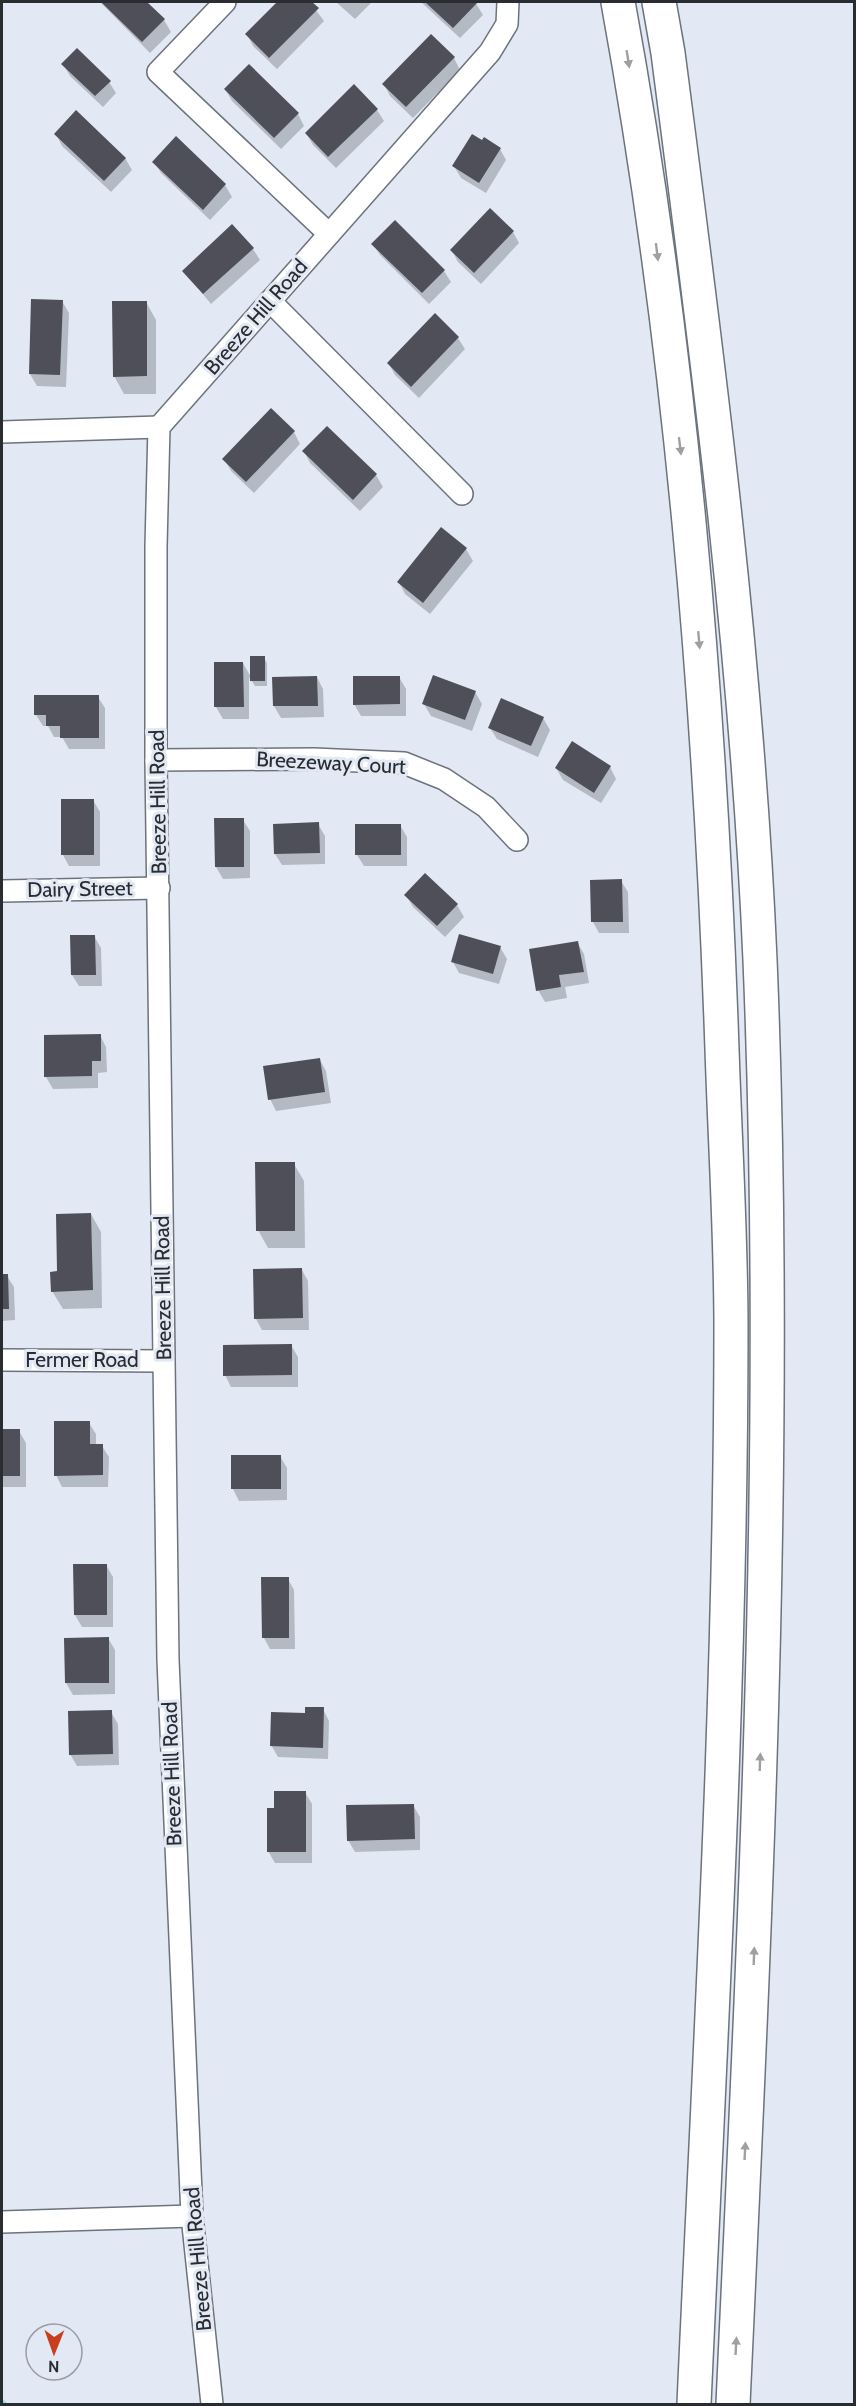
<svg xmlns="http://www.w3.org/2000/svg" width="856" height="2406" font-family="Cabin,sans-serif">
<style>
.shadow{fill:#0003}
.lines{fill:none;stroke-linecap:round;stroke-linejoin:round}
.stream{stroke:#94e1e6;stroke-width:7}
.building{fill:#4e4f59}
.street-casing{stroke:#6c737c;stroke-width:24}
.highway-casing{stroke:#6c737c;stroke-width:36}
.street{stroke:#fff;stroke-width:21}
.highway{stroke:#fff;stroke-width:33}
.oneway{fill:#9fa0a2}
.labels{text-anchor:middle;stroke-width:6;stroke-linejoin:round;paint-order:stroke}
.street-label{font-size:21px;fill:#292c30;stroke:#e2e9f4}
</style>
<rect width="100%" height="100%" fill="#e2e9f4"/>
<g class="shadow">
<polygon points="100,2 145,2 164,20 171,32 150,53"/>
<polygon points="279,2 310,2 324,21 277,69 253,46 247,34"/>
<polygon points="336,2 372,2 355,19"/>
<polygon points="421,2 475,2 483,15 460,38"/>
<polygon points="454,58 460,70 413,118 390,96 384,84"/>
<polygon points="63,64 109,82 116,93 103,107 70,76"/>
<polygon points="225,89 298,114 304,126 281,149 232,101"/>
<polygon points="377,110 384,121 336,168 313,145 306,133"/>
<polygon points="56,134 125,158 132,170 111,192 62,146"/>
<polygon points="176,139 225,185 232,197 210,220 161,173 154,162"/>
<polygon points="500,149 506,160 486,193 461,178 454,166"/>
<polygon points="513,232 519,243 481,284 458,262 452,251"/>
<polygon points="373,244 444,271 451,282 429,304 380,255"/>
<polygon points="253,249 260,260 211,304 184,271"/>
<polygon points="62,301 69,313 66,387 37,386 30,374"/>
<polygon points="146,302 156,320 156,394 124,394 114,376"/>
<polygon points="458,338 465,349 419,398 395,375 389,364"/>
<polygon points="327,428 376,475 383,487 360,511 310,463 304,451"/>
<polygon points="294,432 300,444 254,493 231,471 224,459"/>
<polygon points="441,529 466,549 473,561 430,614 405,594 399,582"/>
<polygon points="264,658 267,663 267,686 255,686 249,677 249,719 223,719 216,707 243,663 252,679"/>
<polygon points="317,677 323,689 324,717 281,718 274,706"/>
<polygon points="399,677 406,689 406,716 361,716 354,704"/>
<polygon points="475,692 482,704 472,731 431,716 424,704"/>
<polygon points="98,697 105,708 105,749 69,749 62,737 54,737 48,726 43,726 36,715"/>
<polygon points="543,718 550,730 538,757 497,739 490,728"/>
<polygon points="610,767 616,779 601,803 563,780 556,768"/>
<polygon points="93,800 100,812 100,866 69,866 63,855"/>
<polygon points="243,820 250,831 250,878 223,879 216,867"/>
<polygon points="318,824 325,836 325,864 282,865 275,854"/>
<polygon points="400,825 407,837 407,866 364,866 357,855"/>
<polygon points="621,881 628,892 629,933 599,933 593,922"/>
<polygon points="406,895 457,905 464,917 445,937 413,907"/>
<polygon points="94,936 101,948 102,986 79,986 72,975"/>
<polygon points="577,942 584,954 589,983 565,987 567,998 545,1002 538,990"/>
<polygon points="500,947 507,959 499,984 459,973 453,962"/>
<polygon points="100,1035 106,1047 107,1072 98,1073 98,1088 53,1089 46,1077"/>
<polygon points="320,1060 326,1071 331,1103 276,1111 270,1099"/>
<polygon points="294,1164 304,1181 305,1248 268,1248 258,1230"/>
<polygon points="91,1214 101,1232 102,1308 63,1309 52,1291 59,1273"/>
<polygon points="302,1270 308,1281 309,1330 262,1330 256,1319"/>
<polygon points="2,1276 7,1276 14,1287 15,1320 2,1321"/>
<polygon points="291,1345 298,1357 298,1387 231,1387 225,1375"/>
<polygon points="89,1423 96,1434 96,1446 102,1446 109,1457 108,1487 62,1487 56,1475"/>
<polygon points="2,1431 19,1431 26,1443 26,1487 2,1487"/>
<polygon points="280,1456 287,1468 287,1500 239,1501 233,1489"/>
<polygon points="75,1565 106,1565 113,1577 113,1627 82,1627 75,1615"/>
<polygon points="288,1579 294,1590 295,1649 270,1649 264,1638"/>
<polygon points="108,1638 115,1650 115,1694 73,1695 66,1683"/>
<polygon points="323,1709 329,1721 328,1759 278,1757 271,1745 306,1715"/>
<polygon points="111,1712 118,1724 119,1765 77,1766 70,1754"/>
<polygon points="305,1792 312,1804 312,1863 275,1863 268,1851"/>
<polygon points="413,1805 420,1817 420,1850 355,1852 348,1840"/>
</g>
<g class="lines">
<polyline class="stream" points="2,2403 3,2404"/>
</g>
<g class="building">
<polygon points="101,2 147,2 165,19 142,42"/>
<polygon points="277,2 312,2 319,8 269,58 245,34"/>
<polygon points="425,2 478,2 453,28"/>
<polygon points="431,34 455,57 406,107 382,84"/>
<polygon points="77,48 111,81 95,96 61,64"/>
<polygon points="249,64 299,113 274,138 224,89"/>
<polygon points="354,84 378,109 328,157 305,133"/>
<polygon points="76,110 126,158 104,181 54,134"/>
<polygon points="472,134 482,140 484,137 501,148 479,183 452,166"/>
<polygon points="176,136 226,184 203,210 152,162"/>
<polygon points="490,208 514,231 474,273 450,250"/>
<polygon points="395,220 445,270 422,293 371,244"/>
<polygon points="232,224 254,248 203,294 182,271"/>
<polygon points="31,299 63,300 60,375 29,374"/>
<polygon points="112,301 147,301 147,376 113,377"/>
<polygon points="435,313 459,337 411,387 387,363"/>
<polygon points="271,408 295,431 246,482 222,459"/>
<polygon points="327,426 377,474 353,500 302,451"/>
<polygon points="441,527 467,548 423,603 397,582"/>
<rect x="250" y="656" width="15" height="25"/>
<polygon points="214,662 243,662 244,707 214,707"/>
<polygon points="433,675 476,691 465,720 422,704"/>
<polygon points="317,676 318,706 273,706 272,677"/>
<polygon points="353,676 400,676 400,704 353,705"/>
<polygon points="34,695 99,695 99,738 60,738 60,726 46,726 46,715 34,715"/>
<polygon points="501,698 544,717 531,746 488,728"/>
<polygon points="572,741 611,766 594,793 555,768"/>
<rect x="61" y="799" width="33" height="56"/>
<polygon points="214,818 244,818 244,867 215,867"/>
<polygon points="319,822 320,853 274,854 273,824"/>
<rect x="355" y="824" width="46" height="31"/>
<polygon points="425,873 458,904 437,926 404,895"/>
<polygon points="622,879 623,922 591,922 590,880"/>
<polygon points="459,934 501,946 493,974 451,962"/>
<polygon points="70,935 95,935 96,975 71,975"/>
<polygon points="578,941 584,972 559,975 561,987 536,991 529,949"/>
<polygon points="101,1034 101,1061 92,1061 92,1076 44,1077 44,1035"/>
<polygon points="320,1058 325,1092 268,1100 263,1066"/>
<polygon points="255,1162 295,1162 295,1231 256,1231"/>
<polygon points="91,1213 93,1290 51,1292 50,1272 57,1271 56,1214"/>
<polygon points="302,1268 303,1318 254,1319 253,1269"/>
<polygon points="2,1274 8,1274 9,1309 2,1309"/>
<polygon points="292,1344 292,1375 223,1376 223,1345"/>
<polygon points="54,1421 90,1421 90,1444 103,1444 103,1475 54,1476"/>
<rect x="2" y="1429" width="18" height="47"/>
<rect x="231" y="1455" width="50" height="34"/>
<polygon points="73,1564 107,1564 107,1615 74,1615"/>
<polygon points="261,1577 289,1577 289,1638 262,1638"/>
<polygon points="109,1637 109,1683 65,1683 64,1638"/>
<polygon points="305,1707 324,1707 323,1748 270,1746 271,1712 305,1713"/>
<polygon points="112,1710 113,1754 69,1755 68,1711"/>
<polygon points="274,1791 306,1791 306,1852 267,1852 267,1808 274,1808"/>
<polygon points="414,1804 415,1839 347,1841 346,1805"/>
</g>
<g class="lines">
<g class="street-casing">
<g id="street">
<polyline points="225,2 158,72 329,234"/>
<polyline points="270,301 462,494"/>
<polyline points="2,432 159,427"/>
<polyline points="156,760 314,759 404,763 444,779 486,807 517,840"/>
<polyline points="2,891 159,888"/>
<polyline points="2,1360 163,1361"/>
<polyline points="2,2222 192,2216"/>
<polyline points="212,2404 192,2216 168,1660 156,760 156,546 159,427 490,52 507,24 508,2"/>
</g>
</g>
<g class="highway-casing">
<g id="highway">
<path d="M618,2C681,347 710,699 722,1049C725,1142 731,1235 731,1327C731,1687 710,2046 694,2404"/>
<path d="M659,2L668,53C707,354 747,656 760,960C780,1442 755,1923 733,2404"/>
</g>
</g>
<use href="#street" class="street"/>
<use href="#highway" class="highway"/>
</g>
<defs><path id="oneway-solid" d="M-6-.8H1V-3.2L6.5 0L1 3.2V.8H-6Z" transform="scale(1.5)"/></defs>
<g class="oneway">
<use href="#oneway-solid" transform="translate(628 59) rotate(81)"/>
<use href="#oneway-solid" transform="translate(657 252) rotate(83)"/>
<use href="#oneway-solid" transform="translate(680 446) rotate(83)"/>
<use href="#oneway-solid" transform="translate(699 640) rotate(85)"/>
<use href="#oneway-solid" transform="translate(760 1762) rotate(-88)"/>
<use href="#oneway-solid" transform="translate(754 1956) rotate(-88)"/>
<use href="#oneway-solid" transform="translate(745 2151) rotate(-87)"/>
<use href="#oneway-solid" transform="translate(736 2346) rotate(-87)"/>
</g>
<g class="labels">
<g class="street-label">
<text transform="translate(256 317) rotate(-49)" y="7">Breeze Hill Road</text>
<text transform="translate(331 763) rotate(3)" y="7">Breezeway Court</text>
<text transform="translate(158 802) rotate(-91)" y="7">Breeze Hill Road</text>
<text transform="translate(80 889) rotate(-1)" y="7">Dairy Street</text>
<text transform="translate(163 1288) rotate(-91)" y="7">Breeze Hill Road</text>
<text x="82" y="1367">Fermer Road</text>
<text transform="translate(172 1774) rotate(-92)" y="7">Breeze Hill Road</text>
<text transform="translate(198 2259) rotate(-95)" y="7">Breeze Hill Road</text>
</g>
</g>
<rect width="856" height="2406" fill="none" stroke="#292c30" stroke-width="6"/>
<g transform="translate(54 2352) rotate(181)"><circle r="28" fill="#e2e9f4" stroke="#989da6" stroke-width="1.5"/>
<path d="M0-4.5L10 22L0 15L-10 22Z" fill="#c93f1e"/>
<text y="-9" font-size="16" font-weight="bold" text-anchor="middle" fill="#292c30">N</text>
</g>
</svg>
